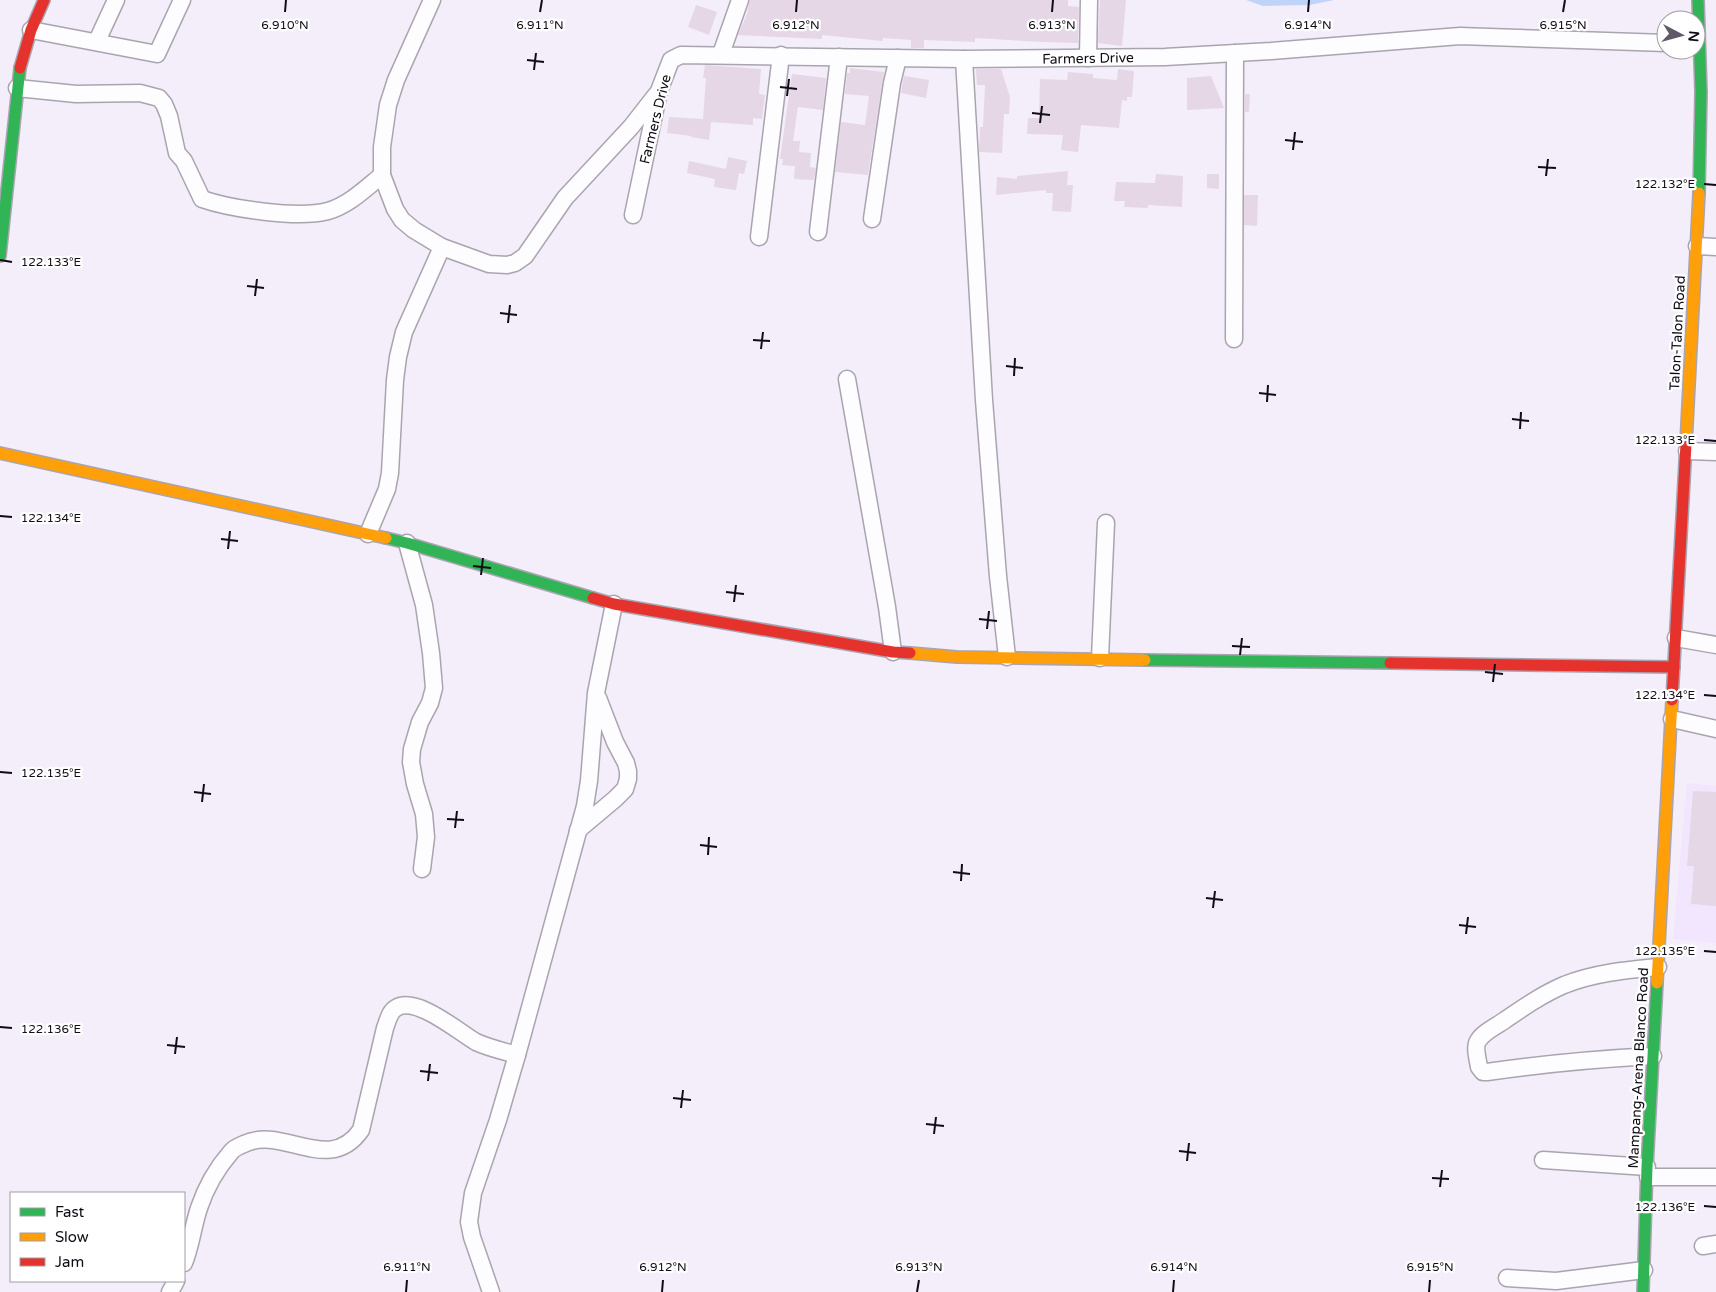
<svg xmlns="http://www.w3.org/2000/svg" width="1716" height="1292" font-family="'Varela Round',sans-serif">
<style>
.built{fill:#f1e6fd}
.water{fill:#c0d3f8}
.building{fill:#e6d7e6}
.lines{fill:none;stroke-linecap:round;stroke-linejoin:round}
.street-casing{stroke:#aaa4b0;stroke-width:19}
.fast-casing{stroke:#aaa4b0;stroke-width:14}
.slow-casing{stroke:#aaa4b0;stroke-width:14}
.jam-casing{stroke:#aaa4b0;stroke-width:14}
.street{stroke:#fdfcfe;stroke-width:16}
.fast{stroke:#30b455;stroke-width:11}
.slow{stroke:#ff9f0a;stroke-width:11}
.jam{stroke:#e5322d;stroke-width:11}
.ticks{fill:none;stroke:#100b16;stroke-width:2}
.labels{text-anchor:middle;stroke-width:4.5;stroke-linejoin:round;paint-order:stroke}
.street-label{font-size:14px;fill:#100b16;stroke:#fff}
.ticks-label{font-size:12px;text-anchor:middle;fill:#100b16;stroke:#fff;stroke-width:4.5;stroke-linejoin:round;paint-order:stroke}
</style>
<rect width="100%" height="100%" fill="#f4eefa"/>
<polygon class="built" points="1687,783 1716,786 1716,943 1673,939"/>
<polygon class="water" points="1246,0 1334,0 1310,5 1263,6"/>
<g class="building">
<polygon points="750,0 1068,0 1068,6 1079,7 1078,41 1078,43 1042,42 975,38 975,42 924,40 924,48 911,48 911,40 883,38 883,41 822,35 822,39 738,35 747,14"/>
<polygon points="1100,0 1126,0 1122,46 1098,43"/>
<polygon points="696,5 717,12 709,35 688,27"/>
<polygon points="705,65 761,69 759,94 765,95 762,119 753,118 753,125 711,122 709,140 691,137 691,136 667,133 669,117 703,119 706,78 703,78"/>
<polygon points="850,68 884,72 868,175 835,172 841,122 865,125 869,96 845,94 847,73 850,73"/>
<polygon points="976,69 1001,69 1010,97 1009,114 1004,114 1002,153 979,152 980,127 983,127 985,85 977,85"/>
<polygon points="1118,69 1134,71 1132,97 1127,97 1127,101 1122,100 1119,128 1081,125 1078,152 1061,150 1063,135 1027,134 1028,118 1039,118 1040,79 1067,80 1068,72 1093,74 1093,78 1117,80"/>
<polygon points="792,74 826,78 823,110 798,107 793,141 800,141 799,152 811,153 810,167 816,168 814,180 794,179 795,166 782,165 783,159 780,159"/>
<polygon points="904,76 929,80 926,98 901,93"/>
<polygon points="1211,76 1224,108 1187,110 1187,78"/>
<polygon points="1245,94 1250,94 1249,112 1245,112"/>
<polygon points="728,157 747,161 744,174 739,173 736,190 714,187 715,179 687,173 689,161 726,169"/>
<polygon points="1068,171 1067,185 1073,185 1071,212 1052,211 1053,193 1046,193 1046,190 996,195 997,177 1017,179 1017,176"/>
<polygon points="1156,174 1183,176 1182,207 1148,205 1148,208 1124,207 1125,201 1114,201 1116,182 1155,183"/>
<polygon points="1207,174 1219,174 1219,189 1207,188"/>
<polygon points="1244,195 1258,195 1257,226 1244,225"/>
<polygon points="1693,791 1716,792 1716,906 1691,904 1694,866 1687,866"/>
</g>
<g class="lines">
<g class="street-casing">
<g id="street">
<polyline points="432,0 396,80 388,105 382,147 382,175 395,209 402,220 414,230 442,247 489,264 507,265 515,263 525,256 565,198 631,127 656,95"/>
<polyline points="31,30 157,54 182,0"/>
<polyline points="97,41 116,0"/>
<polyline points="721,54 740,0"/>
<polyline points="1088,58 1089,0"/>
<polyline points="964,59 984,400 998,576 1007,657"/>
<path d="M17,88L76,94L140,93L159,98L164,104L169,116L177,153L184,161L202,199C231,209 298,219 328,211C349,205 366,188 382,175"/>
<polyline points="633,215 659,91 671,60 681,55 964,59 1165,57 1271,51 1460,36 1666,43"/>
<polyline points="872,219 892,83 898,58"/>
<polyline points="818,232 839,57"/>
<polyline points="759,237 781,55"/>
<polyline points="1697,246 1716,247"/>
<polyline points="1234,339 1235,53"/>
<polyline points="847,379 887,607 893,652"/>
<polyline points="1687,451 1716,452"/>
<polyline points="368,534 387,489 390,473 395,380 398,357 404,332 442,247"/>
<polyline points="407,543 424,605 431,653 434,688 430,703 420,722 412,749 411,762 415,784 424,814 426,837 422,869"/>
<polyline points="1676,638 1716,645"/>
<polyline points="1100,658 1106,523"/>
<polyline points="1672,719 1716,729"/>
<polyline points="578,830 615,799 625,789 628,779 628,771 626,763 615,742 598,698"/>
<path d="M1653,1056C1597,1059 1542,1064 1487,1072H1483L1479,1067C1478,1060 1474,1047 1478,1041C1483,1032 1497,1026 1505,1020C1524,1007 1543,994 1564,985C1594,973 1626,970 1658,967"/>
<polyline points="1543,1160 1647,1167"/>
<polyline points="1648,1177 1716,1177"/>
<polyline points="1703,1246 1716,1244"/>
<path d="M184,1263C191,1246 193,1226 199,1208C206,1187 217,1168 231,1152C234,1148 239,1146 244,1144C283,1125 329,1176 361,1130L385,1028C388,1021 389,1012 396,1008C416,995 460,1033 476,1042C489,1048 503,1051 517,1055"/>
<polyline points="1507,1278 1556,1281 1644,1270"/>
<polyline points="170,1292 176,1281"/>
<polyline points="491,1292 472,1237 469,1222 473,1193 498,1120 517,1055 585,806 589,781 596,693 614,604"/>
</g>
</g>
<g class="fast-casing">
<g id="fast">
<polyline points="1698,0 1701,92 1699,193"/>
<polyline points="0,256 20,68"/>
<polyline points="386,538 407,543 593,598"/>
<polyline points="1145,660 1390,663"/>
<polyline points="1643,1292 1647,1167 1657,983"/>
</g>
</g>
<g class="slow-casing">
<g id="slow">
<polyline points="1686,444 1699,193"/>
<polyline points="0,453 386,538"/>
<polyline points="910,653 957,657 1145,660"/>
<polyline points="1657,983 1672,700"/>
</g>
</g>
<g class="jam-casing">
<g id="jam">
<polyline points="20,68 31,30 44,0"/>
<polyline points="593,598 614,604 893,652 910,653"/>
<polyline points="1390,663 1674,667"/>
<polyline points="1672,700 1686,444"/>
</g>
</g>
<use href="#street" class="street"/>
<use href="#fast" class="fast"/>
<use href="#slow" class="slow"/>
<use href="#jam" class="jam"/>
</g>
<path class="ticks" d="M285,12L286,0M540,12L542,0M796,12L797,0M1052,12L1053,0M1308,12L1309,0M1563,12L1565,0M527,60L544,62M534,70L536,53M780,87L797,89M787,96L789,79M1032,113L1050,115M1040,123L1042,106M1285,140L1303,142M1293,150L1295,132M1538,167L1556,168M1546,176L1548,159M1704,184L1716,185M0,260L12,262M247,286L264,288M255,296L257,279M500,313L517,315M508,323L510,305M753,340L770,341M761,349L763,332M1006,366L1023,368M1014,376L1015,358M1259,393L1276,395M1267,402L1268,385M1512,419L1529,421M1520,429L1521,412M1704,440L1716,441M0,516L12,517M221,539L238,541M228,549L230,531M473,566L491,568M481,575L483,558M726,592L744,594M734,602L736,585M979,619L997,621M987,629L989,611M1232,646L1250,647M1240,655L1242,638M1485,672L1503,674M1493,682L1495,664M1704,695L1716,696M0,772L12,773M194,792L211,794M202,802L204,784M447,819L464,820M455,828L457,811M700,845L717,847M708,855L709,837M953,872L970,874M961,881L962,864M1206,898L1223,900M1213,908L1215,891M1459,925L1476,927M1466,934L1468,917M1704,951L1716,952M0,1027L12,1028M167,1045L185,1047M175,1054L177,1037M420,1071L438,1073M428,1081L430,1064M673,1098L691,1100M681,1108L683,1090M926,1124L944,1126M934,1134L936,1117M1179,1151L1196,1153M1187,1161L1189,1143M1432,1178L1449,1179M1440,1187L1442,1170M1704,1206L1716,1207M406,1292L407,1280M662,1292L663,1280M917,1292L919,1280M1173,1292L1174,1280M1429,1292L1430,1280"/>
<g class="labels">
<g class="street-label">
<text transform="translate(1088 58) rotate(-1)" y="5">Farmers Drive</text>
<text transform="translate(655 119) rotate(-76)" y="5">Farmers Drive</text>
<text transform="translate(1677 333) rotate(-87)" y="5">Talon-Talon Road</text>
<text transform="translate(1638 1068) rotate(-87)" y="5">Mampang-Arena Blanco Road</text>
</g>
</g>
<g class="ticks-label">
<text x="285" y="29">6.910°N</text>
<text x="540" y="29">6.911°N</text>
<text x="796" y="29">6.912°N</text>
<text x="1052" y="29">6.913°N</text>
<text x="1308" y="29">6.914°N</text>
<text x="1563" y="29">6.915°N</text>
<text x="1665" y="188">122.132°E</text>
<text x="51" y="266">122.133°E</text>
<text x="1665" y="444">122.133°E</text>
<text x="51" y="522">122.134°E</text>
<text x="1665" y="699">122.134°E</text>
<text x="51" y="777">122.135°E</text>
<text x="1665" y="955">122.135°E</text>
<text x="51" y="1033">122.136°E</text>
<text x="1665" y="1211">122.136°E</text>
<text x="407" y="1271">6.911°N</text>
<text x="663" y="1271">6.912°N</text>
<text x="919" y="1271">6.913°N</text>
<text x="1174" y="1271">6.914°N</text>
<text x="1430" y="1271">6.915°N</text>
</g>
<rect x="10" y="1192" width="175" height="90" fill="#ffffff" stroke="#9f9da2"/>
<rect x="20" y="1208" width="25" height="8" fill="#30b455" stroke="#9f9da2"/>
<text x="55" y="1217" font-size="15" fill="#100b16">Fast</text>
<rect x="20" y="1233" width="25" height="8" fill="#ff9f0a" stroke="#9f9da2"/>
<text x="55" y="1242" font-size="15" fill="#100b16">Slow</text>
<rect x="20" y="1258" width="25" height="8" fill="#e5322d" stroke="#9f9da2"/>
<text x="55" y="1267" font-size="15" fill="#100b16">Jam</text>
<g transform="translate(1681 35) rotate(96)"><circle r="24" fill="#ffffff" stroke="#9f9da2"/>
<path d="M0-4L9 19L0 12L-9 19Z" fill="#605a66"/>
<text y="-8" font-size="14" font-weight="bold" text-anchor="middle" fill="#100b16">N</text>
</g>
</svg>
